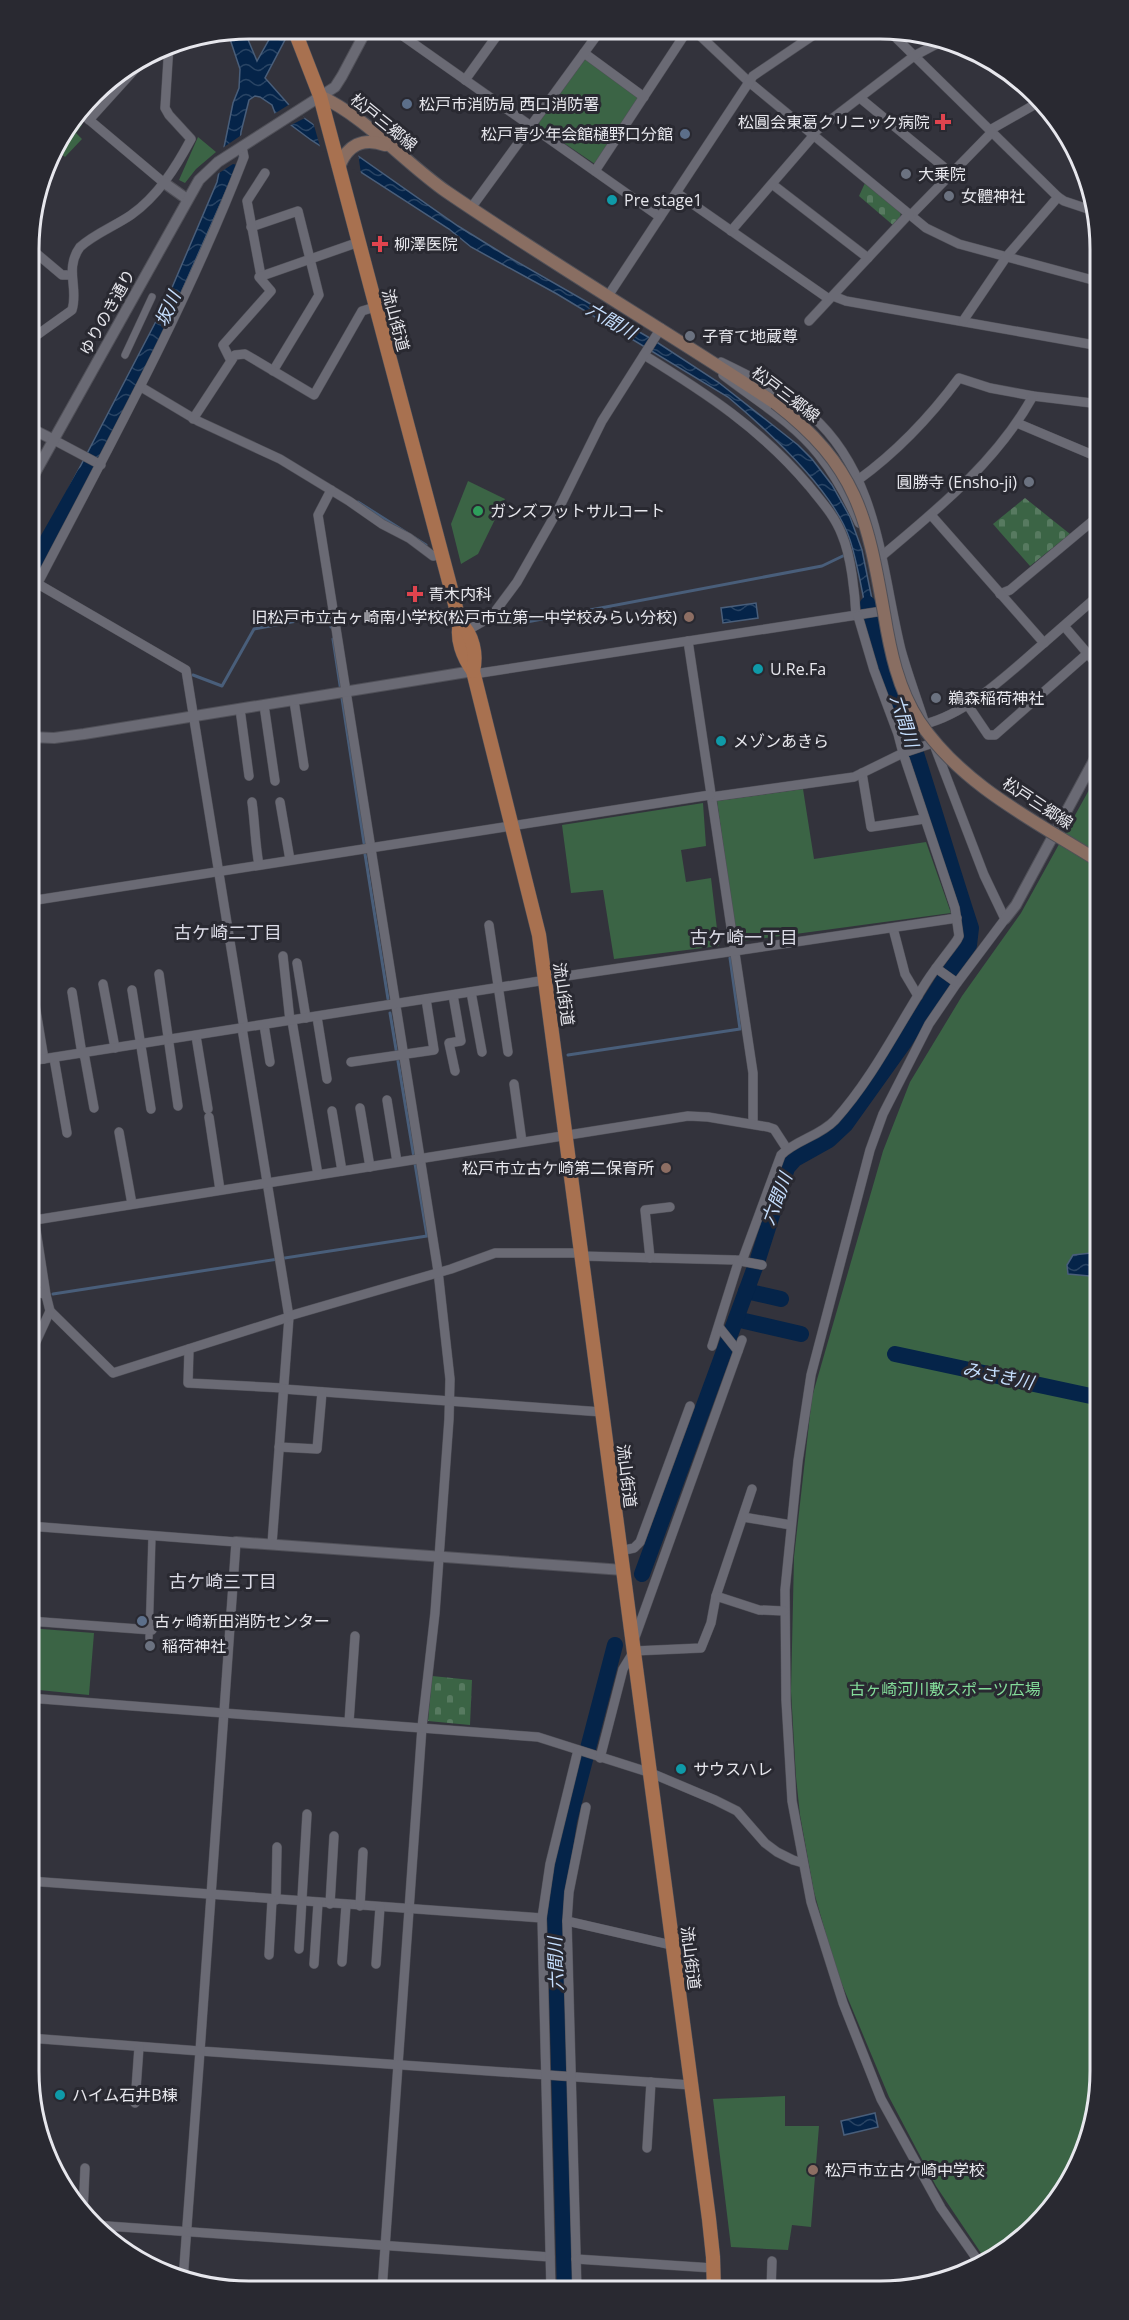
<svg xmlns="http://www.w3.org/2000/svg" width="1129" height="2320" font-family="'Open Sans','Noto Sans JP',sans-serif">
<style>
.green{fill:#3b6445}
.cemetery{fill:url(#cemetery-stones)}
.water{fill:url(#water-waves);stroke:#495e7a;stroke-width:1.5}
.pier{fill:#33333c}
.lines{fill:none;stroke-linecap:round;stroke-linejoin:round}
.stream{stroke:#495e7a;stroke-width:3}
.river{stroke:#052449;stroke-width:16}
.pedestrian-casing{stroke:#505058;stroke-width:8}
.minor-casing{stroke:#505058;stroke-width:10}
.tertiary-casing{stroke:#505058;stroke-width:12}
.secondary-casing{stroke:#505058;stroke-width:14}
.primary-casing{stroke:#505058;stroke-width:15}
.pedestrian{stroke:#6a6a74;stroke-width:7}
.minor{stroke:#6a6a74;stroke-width:9}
.tertiary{stroke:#6a6a74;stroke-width:10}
.secondary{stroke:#896e62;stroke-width:12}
.primary{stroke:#a87150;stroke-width:14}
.secondary-bridge-casing{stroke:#505058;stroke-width:14;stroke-linecap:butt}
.secondary-bridge{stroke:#896e62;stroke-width:12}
.service-dot{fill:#5c6f8a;stroke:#292931;stroke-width:2}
.health-dot{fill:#e0444e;stroke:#292931;stroke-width:2}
.worship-dot{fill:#6b7280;stroke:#292931;stroke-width:2}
.culture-dot{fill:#0f9aa8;stroke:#292931;stroke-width:2}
.leisure-dot{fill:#2e9e5b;stroke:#292931;stroke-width:2}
.education-dot{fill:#8d6e63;stroke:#292931;stroke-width:2}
.labels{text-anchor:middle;stroke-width:6;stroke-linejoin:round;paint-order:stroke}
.poi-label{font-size:16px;fill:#e7e7ed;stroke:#292931;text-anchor:start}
.street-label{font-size:16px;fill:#e7e7ed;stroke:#292931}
.park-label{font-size:16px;fill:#83db99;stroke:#292931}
.water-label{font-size:18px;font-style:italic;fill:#c5defd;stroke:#292931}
.neighbourhood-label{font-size:18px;fill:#dcdce7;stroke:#292931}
.rim{fill:none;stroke:#e7e7ed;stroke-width:3}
</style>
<defs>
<pattern id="cemetery-stones" width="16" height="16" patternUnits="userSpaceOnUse" patternTransform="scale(1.5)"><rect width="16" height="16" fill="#3b6445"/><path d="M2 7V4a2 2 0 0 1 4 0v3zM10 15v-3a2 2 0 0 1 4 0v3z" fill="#577a60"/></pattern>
<pattern id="water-waves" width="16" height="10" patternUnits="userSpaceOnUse" patternTransform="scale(1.5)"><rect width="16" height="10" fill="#052449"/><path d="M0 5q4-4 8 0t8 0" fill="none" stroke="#294464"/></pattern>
</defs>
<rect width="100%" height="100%" fill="#33333c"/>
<g class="green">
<polygon points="585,59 637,96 638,101 595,164 540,127 539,122"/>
<polygon points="76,119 82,125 76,133 82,139 65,157 54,148"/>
<polygon points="198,137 216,152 196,169 185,183 179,180"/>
<polygon points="468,481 505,499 478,554 461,564 451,524"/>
<path d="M1100,770V2086C1095,2108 1092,2132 1084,2154C1071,2192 1022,2244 987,2262L936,2186L889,2097L836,1970L814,1892L800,1815L796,1777L791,1691L794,1557L812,1397L883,1151L910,1082L962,996L1021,913Z"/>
<polygon points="803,789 814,859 926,842 951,913 737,942 717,801"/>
<polygon points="703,803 706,846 681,850 686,882 711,878 719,946 614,959 603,890 571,893 562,825"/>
<polygon points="29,1628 94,1633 89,1695 29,1689"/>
<polygon points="785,2096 785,2126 819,2126 811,2227 792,2225 788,2250 731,2247 713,2099"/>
</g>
<g class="cemetery">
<polygon points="865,183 901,210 900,219 894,226 859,196"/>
<polygon points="1025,498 1070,534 1030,566 993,524"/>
<polygon points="432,1676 472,1680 470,1725 428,1721"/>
</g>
<g class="water">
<path d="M275,29H294L285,40L265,78L289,105L304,118L458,226L505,255L655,341L718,382L798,445L812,459L832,485L850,517L862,550L877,624L869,626C863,598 859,568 850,540C834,491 767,430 728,397L557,294L471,247L449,229L311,140L275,113L272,105L260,97L255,96L249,100L241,132L238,164L154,354L81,497L68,490L165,304L217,182L233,103L239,88L240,69L228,33L244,30L257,61Z"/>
<polygon points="756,603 758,618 723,623 721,608"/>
<polygon points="1100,1252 1100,1277 1068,1274 1067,1265 1073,1255"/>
<polygon points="875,2113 878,2127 844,2135 841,2121"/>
</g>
<g class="pier">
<polygon points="290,104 305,118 289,126 274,114"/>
<polygon points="313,122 358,153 361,174 321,150"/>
<polygon points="243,134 237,165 233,164 216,175 221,149"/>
</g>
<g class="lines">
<g class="stream">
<polyline points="358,502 426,545"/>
<polyline points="501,618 516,624 822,566 847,554"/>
<polyline points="333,639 364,843"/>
<polyline points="193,675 222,686 254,629 329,615 331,627"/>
<polyline points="365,854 388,999"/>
<polyline points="568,1055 740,1029 730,958"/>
<polyline points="53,1294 427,1236 390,1013"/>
</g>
<g class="river">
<polyline points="30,571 85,474"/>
<polyline points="746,1291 781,1299"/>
<polyline points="736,1319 801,1334"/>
<polyline points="895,1354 1100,1398"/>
<path d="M642,1574L758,1259L787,1168L795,1159L829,1140L845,1125L905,1041L943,981L969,945L971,928C951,867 933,806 913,744C897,698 877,653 868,604"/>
<polyline points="565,2291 555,1914 569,1821 615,1645"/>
</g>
<g class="pedestrian-casing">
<g id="pedestrian">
<polyline points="125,355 152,297"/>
<polyline points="149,1638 152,1536"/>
</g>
</g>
<g class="minor-casing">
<g id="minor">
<polyline points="393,29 660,217"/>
<polyline points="695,31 749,82 926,228 959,244 1100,282"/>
<polyline points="890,32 1058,197 1064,201 1094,211"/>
<polyline points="584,53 644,97"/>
<polyline points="465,80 501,30"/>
<polyline points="860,98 951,173"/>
<polyline points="81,113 163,182"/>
<polyline points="89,120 146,57"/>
<polyline points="990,130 1041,101"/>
<polyline points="812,134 914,56 944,40"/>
<polyline points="595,171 687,31"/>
<polyline points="772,184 868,258"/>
<polyline points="677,193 829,299"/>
<polyline points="471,208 600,31"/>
<polyline points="911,215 992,132"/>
<polyline points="251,227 298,211 319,295 273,371"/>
<polyline points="731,231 814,135"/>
<polyline points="30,248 62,275 72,275"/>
<polyline points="261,276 247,201 265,173"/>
<polyline points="608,296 753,76 818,32"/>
<polyline points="833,296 846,301 1100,346"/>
<polyline points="809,321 909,214"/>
<polyline points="963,321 1007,256 1058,197"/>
<path d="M30,340L72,310C79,288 64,269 80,247C94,234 115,226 131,215C158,196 176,167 191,139L169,115L165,108L169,44"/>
<path d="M644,355C706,393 761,429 809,486C821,501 835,516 842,535C851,556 855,593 856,616"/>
<polyline points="231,361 223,345 271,291 259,277 359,242"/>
<path d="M721,362C752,377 784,393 811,415C879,475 881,569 901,650C908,675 917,699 925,724"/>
<path d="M723,375C755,400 793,422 819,455C836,476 848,499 859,523"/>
<polyline points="141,387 198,421 280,459 349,501 382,524 409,538 433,556 442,554"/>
<polyline points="193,419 235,355 245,354 314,395 362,311 375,307"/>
<polyline points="1017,423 1100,458"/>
<polyline points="54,440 101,465"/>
<path d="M858,480C898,451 930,417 959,378L990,388L1033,396L1100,404"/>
<polyline points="331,490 318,515 438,1271 450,1379 449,1419 435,1613 422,1727 382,2290"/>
<path d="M883,555C939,508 997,461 1033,396"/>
<polyline points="38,584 186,670 244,1028"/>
<polyline points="1000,594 1010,590 1095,519 1100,507"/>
<path d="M30,598C106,452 185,310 244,157L242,147"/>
<polyline points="1064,626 1100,668"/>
<polyline points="468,630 491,617 517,582 559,508 602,421 661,328"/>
<polyline points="688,641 753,1073 753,1124"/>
<polyline points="1044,643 1100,594"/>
<polyline points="474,674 889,610"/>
<polyline points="294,701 304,766"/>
<polyline points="967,704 988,735 995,735 1088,653"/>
<polyline points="264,705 275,781"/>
<polyline points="240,709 249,776"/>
<path d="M925,724C969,713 1010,672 1044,643L931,515"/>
<polyline points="933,742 984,875 1005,919 957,983 929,1024 883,1114 870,1150 811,1375 798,1461 785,1590 786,1700 792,1801 811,1902 843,2003 881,2099 941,2208 981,2265"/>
<polyline points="862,773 871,827 924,819"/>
<polyline points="711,797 854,777 903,753 898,734 874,670 858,616"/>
<path d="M252,802C255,823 255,844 259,865"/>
<polyline points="280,802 290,860"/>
<polyline points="30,901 710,795"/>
<polyline points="489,925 508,1052"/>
<polyline points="893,928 905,974 918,996"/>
<polyline points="283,956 290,1021"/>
<polyline points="297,963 306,1018"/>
<polyline points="936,968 957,983"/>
<polyline points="159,974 178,1106"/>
<polyline points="546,979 957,918"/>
<polyline points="103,984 115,1048"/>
<polyline points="132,990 151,1109"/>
<polyline points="72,992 82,1054"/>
<polyline points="471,992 482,1052"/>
<polyline points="453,995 461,1041 449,1043 455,1071"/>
<polyline points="34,999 44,1059"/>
<polyline points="317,1017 327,1079"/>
<polyline points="292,1021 318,1175"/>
<polyline points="264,1025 270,1062"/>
<polyline points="242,1028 289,1317 272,1544"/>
<polyline points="196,1036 208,1109"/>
<polyline points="84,1053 94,1108"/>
<polyline points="54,1058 67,1133"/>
<polyline points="30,1061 546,980"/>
<polyline points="351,1062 434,1050 426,999"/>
<polyline points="514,1084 522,1142"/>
<polyline points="387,1100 397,1162"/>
<polyline points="360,1108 370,1167"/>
<polyline points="332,1111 342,1171"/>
<polyline points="209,1117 220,1190"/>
<polyline points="119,1132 132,1204"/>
<polyline points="29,1185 46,1295"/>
<polyline points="35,1220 688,1116 708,1117 768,1127 774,1129 787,1149"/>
<polyline points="581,1256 735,1260 762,1265"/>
<polyline points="650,1258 645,1210 670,1207"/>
<path d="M742,1261L781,1155C796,1140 820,1136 835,1120C872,1079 897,1028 927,981C936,967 947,954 957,940L959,936L955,908L903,753L933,743"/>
<polyline points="50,1311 113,1373 289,1317"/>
<polyline points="289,1316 451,1269 495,1253 581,1253"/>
<polyline points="719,1327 738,1351"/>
<polyline points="712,1346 739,1260"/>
<polyline points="189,1349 188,1383 283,1388"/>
<polyline points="29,1357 50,1311 46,1295 29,1288"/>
<polyline points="283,1389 602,1412"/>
<polyline points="279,1447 317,1449 322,1392"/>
<polyline points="743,1517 791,1525"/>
<polyline points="29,1526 236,1542 200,2051 691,2085"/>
<polyline points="620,1551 634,1548 640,1542 690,1406"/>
<polyline points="716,1596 752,1489"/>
<polyline points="29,1621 152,1630"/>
<polyline points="634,1640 742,1340"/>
<polyline points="29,1698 538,1737 651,1773 715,1800 737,1811 765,1843 777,1852 793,1860 803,1863"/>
<polyline points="349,1722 355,1636"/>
<polyline points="600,1758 623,1669 634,1651 701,1648 711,1623 716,1596 759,1610 784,1611"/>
<polyline points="586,1807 569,1892 567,1921 667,1944 673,1943"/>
<polyline points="29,1881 542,1918"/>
<polyline points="276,1900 277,1847"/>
<polyline points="330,1904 334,1836"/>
<polyline points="360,1906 363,1852"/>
<polyline points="567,1921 577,2291"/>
<polyline points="299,1949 307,1814"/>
<polyline points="269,1955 272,1900"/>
<polyline points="342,1962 346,1905"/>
<polyline points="314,1964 318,1903"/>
<polyline points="376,1964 380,1907"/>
<polyline points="29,2038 200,2051 183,2280"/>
<polyline points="135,2103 139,2047"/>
<polyline points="647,2148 651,2082"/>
<polyline points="83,2213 85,2168"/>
<polyline points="93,2225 550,2257"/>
<polyline points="576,2259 713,2268"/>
<polyline points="551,2291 542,1918 550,1864 578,1750"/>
<polyline points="771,2291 772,2261"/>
</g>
</g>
<g class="tertiary-casing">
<g id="tertiary">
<polyline points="163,182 187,199"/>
<polyline points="30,428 54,440"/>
<polyline points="30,482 199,180 218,162 335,87 342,76 367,29"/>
<polyline points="30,737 54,738 84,734 473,671"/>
<polyline points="1005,919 1016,905 1100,749"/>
<polyline points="236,1542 623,1570"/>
</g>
</g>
<g class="secondary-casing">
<g id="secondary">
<path d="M320,96C366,117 405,163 447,192C554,265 666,331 775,403"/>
<path d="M339,167C347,145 363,137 385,145"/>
</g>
</g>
<g class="primary-casing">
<g id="primary">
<path d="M294,29L320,96L460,623C456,639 463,657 473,671L539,935L709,2219L713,2257L714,2291"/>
<path d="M460,623C473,634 477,655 473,671"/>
</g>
</g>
<use href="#pedestrian" class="pedestrian"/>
<use href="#minor" class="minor"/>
<use href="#tertiary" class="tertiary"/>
<use href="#secondary" class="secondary"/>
<use href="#primary" class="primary"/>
<g class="secondary-bridge-casing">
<path id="secondary-bridge" d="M775,403C857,466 867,516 884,613C890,650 898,689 919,721C962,786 1037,822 1100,862"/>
</g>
<use href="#secondary-bridge" class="secondary-bridge"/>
</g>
<g class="service-dot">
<circle cx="407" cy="104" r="6"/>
<circle cx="685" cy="134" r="6"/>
<circle cx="142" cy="1621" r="6"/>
</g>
<g class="health-dot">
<path d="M940 113h6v6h6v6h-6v6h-6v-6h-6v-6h6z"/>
<path d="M377 235h6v6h6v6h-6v6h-6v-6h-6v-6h6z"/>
<path d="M412 585h6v6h6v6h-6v6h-6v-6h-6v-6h6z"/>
</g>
<g class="worship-dot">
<circle cx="906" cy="174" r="6"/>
<circle cx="949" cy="196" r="6"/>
<circle cx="690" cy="336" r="6"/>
<circle cx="1029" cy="482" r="6"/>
<circle cx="936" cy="698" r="6"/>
<circle cx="150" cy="1646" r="6"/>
</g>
<g class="culture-dot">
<circle cx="612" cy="200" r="6"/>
<circle cx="758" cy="669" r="6"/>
<circle cx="721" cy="741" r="6"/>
<circle cx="681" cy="1769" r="6"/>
<circle cx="60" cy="2095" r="6"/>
</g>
<circle class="leisure-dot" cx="478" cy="511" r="6"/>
<g class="education-dot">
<circle cx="689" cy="617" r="6"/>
<circle cx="666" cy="1168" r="6"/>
<circle cx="813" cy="2170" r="6"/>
</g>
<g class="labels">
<g class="poi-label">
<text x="419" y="110">松戸市消防局 西口消防署</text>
<text x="930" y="128" text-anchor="end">松圓会東葛クリニック病院</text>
<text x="673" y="140" text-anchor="end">松戸青少年会館樋野口分館</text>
<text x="918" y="180">大乗院</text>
<text x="961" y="202">女體神社</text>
<text x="624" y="206">Pre stage1</text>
<text x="394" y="250">柳澤医院</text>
<text x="702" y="342">子育て地蔵尊</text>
<text x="1017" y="488" text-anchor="end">圓勝寺 (Ensho-ji)</text>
<text x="490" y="517">ガンズフットサルコート</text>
<text x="428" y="600">青木内科</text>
<text x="677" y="623" text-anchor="end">旧松戸市立古ヶ崎南小学校(松戸市立第一中学校みらい分校)</text>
<text x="770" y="675">U.Re.Fa</text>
<text x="948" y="704">鵜森稲荷神社</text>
<text x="733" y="747">メゾンあきら</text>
<text x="654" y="1174" text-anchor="end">松戸市立古ケ崎第二保育所</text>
<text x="154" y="1627">古ヶ崎新田消防センター</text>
<text x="162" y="1652">稲荷神社</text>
<text x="693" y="1775">サウスハレ</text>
<text x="72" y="2101">ハイム石井B棟</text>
<text x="825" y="2176">松戸市立古ケ崎中学校</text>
</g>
<g class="street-label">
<text transform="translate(384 122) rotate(39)" y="6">松戸三郷線</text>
<text transform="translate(107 312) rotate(-61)" y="6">ゆりのき通り</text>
<text transform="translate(396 320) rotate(75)" y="6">流山街道</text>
<text transform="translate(786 394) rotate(37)" y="6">松戸三郷線</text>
<text transform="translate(1038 803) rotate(33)" y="6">松戸三郷線</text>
<text transform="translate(564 994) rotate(82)" y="6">流山街道</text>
<text transform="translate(627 1476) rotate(83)" y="6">流山街道</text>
<text transform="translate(691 1958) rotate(83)" y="6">流山街道</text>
</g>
<g class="park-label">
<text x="945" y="1695">古ヶ崎河川敷スポーツ広場</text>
</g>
<g class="water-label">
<text transform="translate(168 309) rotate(-66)" y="6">坂川</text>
<text transform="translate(611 321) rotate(30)" y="6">六間川</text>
<text transform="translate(904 721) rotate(72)" y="6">六間川</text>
<text transform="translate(777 1199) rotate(-69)" y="6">六間川</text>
<text transform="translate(998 1376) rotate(12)" y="6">みさき川</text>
<text transform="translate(556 1964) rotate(-92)" y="6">六間川</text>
</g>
<g class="neighbourhood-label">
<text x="228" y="939">古ケ崎二丁目</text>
<text x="744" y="944">古ケ崎一丁目</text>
<text x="223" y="1588">古ケ崎三丁目</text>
</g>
</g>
<path d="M0 0H1129V2320H0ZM249 39H880A210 210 0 0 1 1090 249V2071A210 210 0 0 1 880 2281H249A210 210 0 0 1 39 2071V249A210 210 0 0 1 249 39Z" fill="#292931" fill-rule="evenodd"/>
<path class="rim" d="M249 39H880A210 210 0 0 1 1090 249V2071A210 210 0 0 1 880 2281H249A210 210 0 0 1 39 2071V249A210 210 0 0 1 249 39Z"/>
</svg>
